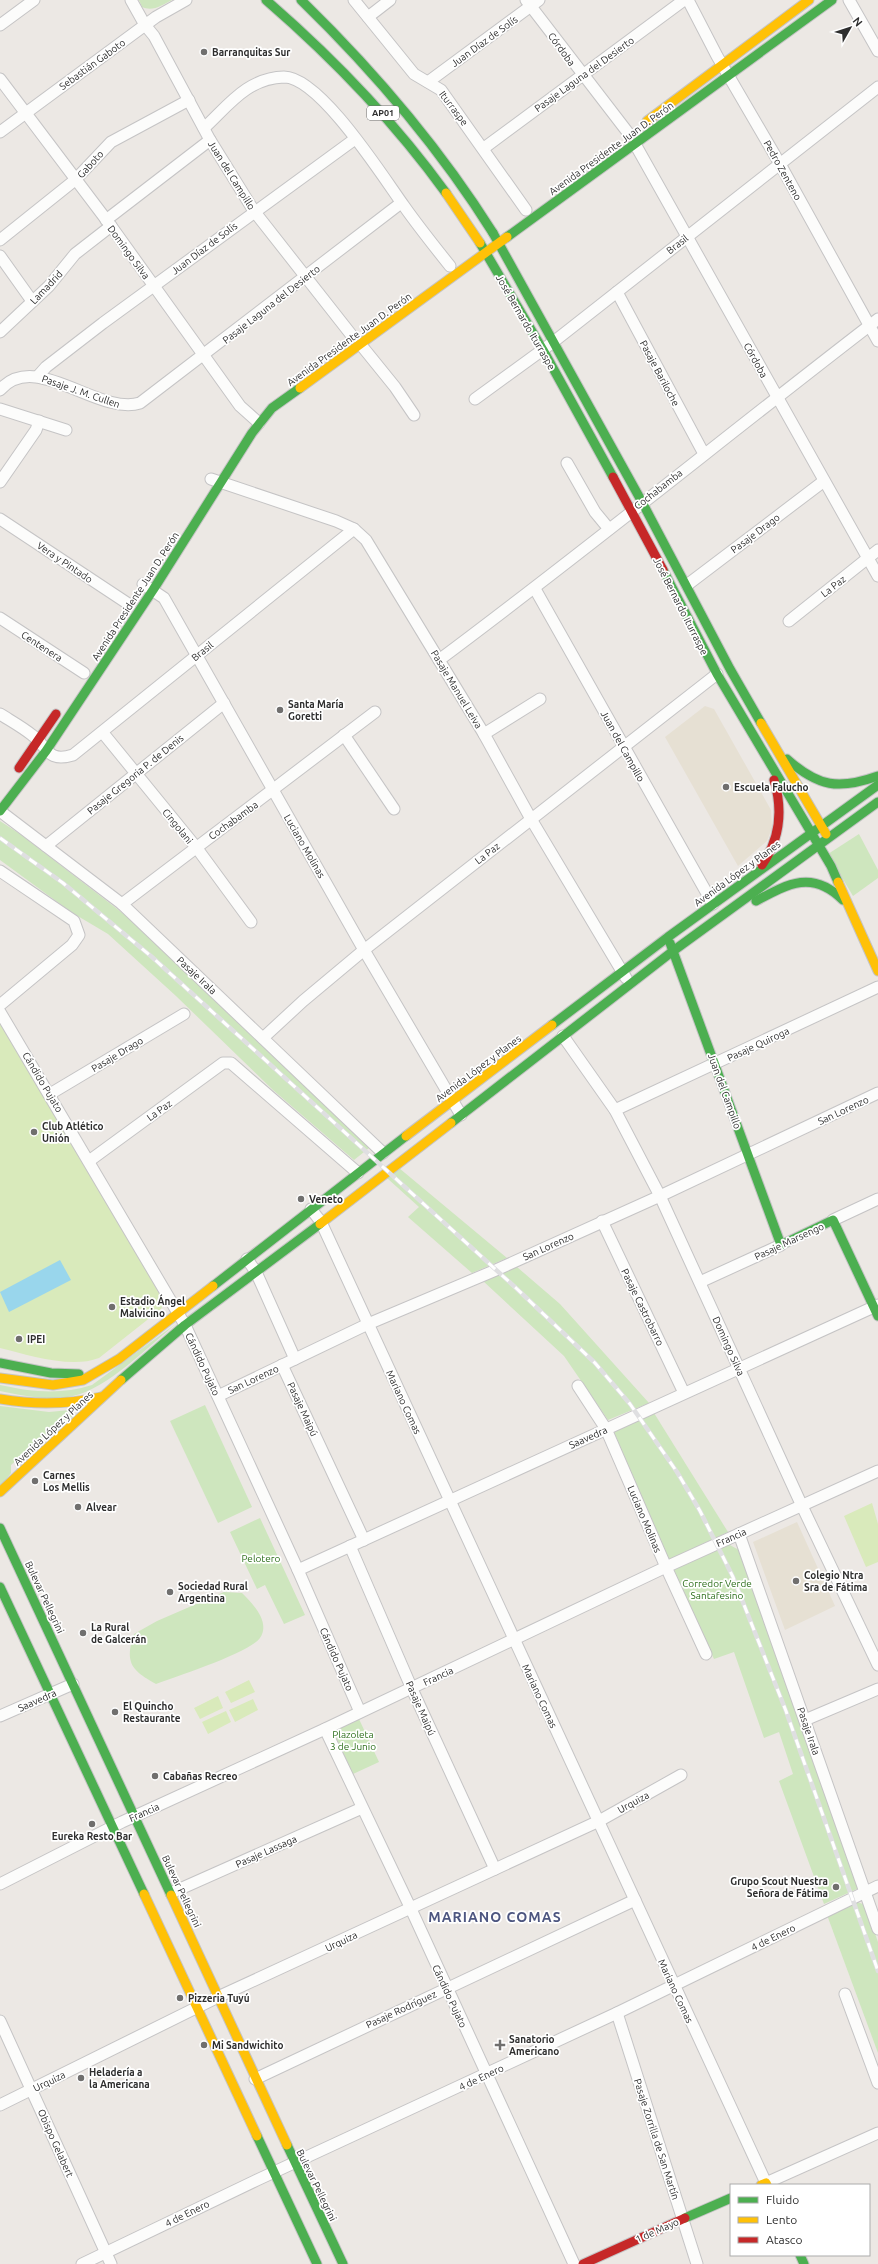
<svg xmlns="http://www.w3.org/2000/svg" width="878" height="2264" font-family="Ubuntu,sans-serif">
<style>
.education{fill:#e6e0d3}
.green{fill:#cee6be}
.pitch{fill:#d9eabb}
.water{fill:#99d6ec}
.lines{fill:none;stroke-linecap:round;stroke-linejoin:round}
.street-casing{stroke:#c5c4c5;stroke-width:13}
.fast-casing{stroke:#c5c4c5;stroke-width:11}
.slow-casing{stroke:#c5c4c5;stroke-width:11}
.jam-casing{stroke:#c5c4c5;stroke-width:11}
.street{stroke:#fcfcfb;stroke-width:11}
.fast{stroke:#4caf50;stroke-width:9}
.slow{stroke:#ffc107;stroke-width:9}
.jam{stroke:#c62828;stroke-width:9}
.rail-casing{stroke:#dfdfe1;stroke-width:4.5}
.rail{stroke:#fff;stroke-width:3;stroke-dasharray:9;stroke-linecap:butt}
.poi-dot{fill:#706f6e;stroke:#fff;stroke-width:1.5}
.labels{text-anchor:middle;stroke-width:3.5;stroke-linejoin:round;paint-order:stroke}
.shield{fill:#fff;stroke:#6d6d6d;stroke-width:1}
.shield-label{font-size:9px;font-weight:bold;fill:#2e2e2e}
.street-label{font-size:10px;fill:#2e2e2e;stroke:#fff}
.poi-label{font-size:10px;font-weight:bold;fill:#2e2e2e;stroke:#fff;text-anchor:start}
.park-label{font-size:10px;fill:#2c6e1b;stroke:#fff}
.district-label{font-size:14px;font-weight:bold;letter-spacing:1px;fill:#4d5680;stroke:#fff}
</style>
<rect width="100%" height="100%" fill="#ece8e4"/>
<g class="education">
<polygon points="705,706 714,709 771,810 772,828 767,841 738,866 665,737"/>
<polygon points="797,1522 835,1606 785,1630 753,1542"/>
</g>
<g class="green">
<path d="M139,0H172C162,5 153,12 142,7Z"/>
<polygon points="0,821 20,834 125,915 369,1148 354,1160 273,1090 176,996 108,934 71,912 0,860"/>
<polygon points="859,834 878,870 878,878 853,896 828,854"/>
<polygon points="399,1168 507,1258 472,1273 408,1217 419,1207 387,1178"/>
<polygon points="517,1267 560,1304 649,1403 608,1420 564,1356 483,1281"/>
<path d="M177,1323C150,1345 107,1389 73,1396C49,1401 23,1396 0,1391V1385C32,1392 61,1395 92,1385Z"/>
<polygon points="205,1405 252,1507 218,1523 170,1421"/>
<polygon points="0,1406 49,1412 70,1410 74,1415 57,1431 55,1426 11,1465 11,1473 0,1487"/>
<polygon points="654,1413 728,1532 668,1560 614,1432"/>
<polygon points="260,1518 305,1615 284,1624 265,1585 257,1589 230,1532"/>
<polygon points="728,1544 739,1550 859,1888 824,1904 779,1781 793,1774 779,1732 764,1738 734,1652 714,1659 672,1570"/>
<path d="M224,1592L242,1593C252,1603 271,1622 260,1638C249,1653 177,1676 156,1684C132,1671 124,1663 134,1634L157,1621Z"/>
<polygon points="359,1719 379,1762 353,1774 333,1731"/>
<polygon points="857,1902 863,1904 866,1908 878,1942 878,2053 827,1915"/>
</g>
<g class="pitch">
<path d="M0,1022L165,1301L161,1309L99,1358C71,1369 28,1355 0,1348Z"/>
<polygon points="872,1503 878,1524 878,1562 866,1567 844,1516"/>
<polygon points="249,1680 255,1692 231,1703 225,1692"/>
<polygon points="218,1696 223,1708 200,1719 194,1708"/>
<polygon points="253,1699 258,1710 235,1722 229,1710"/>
<polygon points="226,1711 231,1722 208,1734 202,1722"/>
</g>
<polygon class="water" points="60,1260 71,1280 9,1312 0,1292"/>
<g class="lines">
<g class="street-casing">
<g id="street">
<polyline points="131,0 145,25 154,36 210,140 254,211 353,337"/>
<polyline points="354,0 414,74 441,90 526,210"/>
<polyline points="526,0 629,134"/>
<polyline points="688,0 717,56 780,164 878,341"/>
<polyline points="849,0 878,51"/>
<polyline points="368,17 390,0"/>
<polyline points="0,25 34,0"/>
<polyline points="0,79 111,226 240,406 259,423"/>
<polyline points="428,82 539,0"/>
<path d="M204,128C228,106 247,78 284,77C320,77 383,177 404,206C418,226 434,246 450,266"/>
<polyline points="0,132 156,17 186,0"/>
<polyline points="635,144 878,576"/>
<polyline points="484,148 684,0"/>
<polyline points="106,220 210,140"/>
<polyline points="0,240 75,180 111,142 189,100"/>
<polyline points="0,256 32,301"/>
<polyline points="617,292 704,454"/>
<polyline points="0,332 49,286 75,254 111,226"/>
<polyline points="361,345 395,387 414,415"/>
<polyline points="38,376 46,367 103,323 355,139"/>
<path d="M0,390C35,349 98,416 140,403L401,203"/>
<polyline points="475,399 552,343 878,87"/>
<polyline points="0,409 66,430"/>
<polyline points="567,463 595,512 609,529"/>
<polyline points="211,479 336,521 354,529 366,540 484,734 531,819 626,978"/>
<polyline points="0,482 36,430 39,421"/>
<polyline points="0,519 130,605"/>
<polyline points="143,584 164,598 364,950 461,1115"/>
<polyline points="687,585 824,481"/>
<polyline points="535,589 713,904"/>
<polyline points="0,618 84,673"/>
<polyline points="789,621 878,550"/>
<path d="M439,660C588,549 731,432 878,319"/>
<path d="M0,714C11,721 22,727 32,735C48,747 47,763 73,755L354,529"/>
<polyline points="103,733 196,847 251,922"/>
<polyline points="484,734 540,699"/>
<polyline points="344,735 394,809"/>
<polyline points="0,811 122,904 383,1153"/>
<polyline points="46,846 224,703"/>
<polyline points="0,871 74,921 79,935 72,945 0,1005"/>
<polyline points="122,904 375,712"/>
<polyline points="0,1012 185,1325 298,1570 360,1712"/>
<polyline points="563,1036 615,1110 660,1196 802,1506 878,1665"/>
<polyline points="263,1038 303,1001 364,950 717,674"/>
<polyline points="50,1094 184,1014"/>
<polyline points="615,1110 878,987"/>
<polyline points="89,1161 223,1063 231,1063 358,1173"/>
<polyline points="311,1209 321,1222 766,2183 878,2133"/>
<polyline points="833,1220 878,1199"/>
<polyline points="602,1221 684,1393"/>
<polyline points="247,1259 256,1272 295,1359"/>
<polyline points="700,1282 781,1245"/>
<polyline points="282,1365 364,1540"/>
<polyline points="578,1386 606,1429 666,1567 706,1654"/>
<polyline points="218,1396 368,1324 496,1270 660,1196 878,1093"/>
<polyline points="739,1534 878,1929"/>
<polyline points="350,1546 412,1689 495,1869"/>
<polyline points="298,1570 878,1305"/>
<polyline points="0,1716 73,1684"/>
<polyline points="805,1720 878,1689"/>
<polyline points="325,1729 411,1909 574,2264"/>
<polyline points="0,1884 122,1822 325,1729 666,1567 878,1471"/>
<polyline points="171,1893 362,1808"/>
<polyline points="845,1994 878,2083"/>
<polyline points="617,2013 697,2264"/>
<polyline points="0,2021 111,2264"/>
<polyline points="255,2079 635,1900"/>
<polyline points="0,2105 218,1997 599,1821 681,1775"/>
<polyline points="82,2264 257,2180 617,2013 878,1886"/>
</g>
</g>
<g class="fast-casing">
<g id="fast">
<path d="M266,0C333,58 394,121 446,193"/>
<path d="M301,0C374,71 439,147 493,233"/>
<polyline points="493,233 642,502 730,669 761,723"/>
<polyline points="507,237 832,0"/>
<polyline points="480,243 543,350 613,477"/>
<polyline points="663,570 717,674 831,866 838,882"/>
<path d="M787,759C818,787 839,790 878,776"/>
<polyline points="0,811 46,751 153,590 252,433 272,408 300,388"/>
<path d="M756,901C789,883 813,870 843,900"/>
<polyline points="670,943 781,1245 833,1220 878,1316"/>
<polyline points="552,1025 668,937 878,785"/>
<polyline points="451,1123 673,951 878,802"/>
<polyline points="213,1286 406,1136"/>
<polyline points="0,1363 51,1373 79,1374"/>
<polyline points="121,1380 185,1325 320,1224"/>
<polyline points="0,1528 171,1895"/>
<polyline points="0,1587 144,1894"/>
<polyline points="257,2136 317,2264"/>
<polyline points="287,2145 343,2264"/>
<polyline points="685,2218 731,2198"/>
<polyline points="800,2255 804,2264"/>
</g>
</g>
<g class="slow-casing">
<g id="slow">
<polyline points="647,121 809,0"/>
<polyline points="446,193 480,243"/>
<polyline points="300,388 507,237"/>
<polyline points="761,723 826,834"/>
<polyline points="838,882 878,971"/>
<polyline points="406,1136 552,1025"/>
<polyline points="320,1224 451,1123"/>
<polyline points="0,1378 53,1385 83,1380 119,1359 213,1286"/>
<path d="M0,1399C35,1405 66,1405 101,1397"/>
<polyline points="0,1492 121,1380"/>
<polyline points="144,1894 257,2136"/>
<polyline points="171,1895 287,2145"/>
<polyline points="761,2185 766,2183 767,2185"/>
</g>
</g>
<g class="jam-casing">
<g id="jam">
<polyline points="613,477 663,570"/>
<polyline points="19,768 56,714"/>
<path d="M762,865C780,839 783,810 774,780"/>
<polyline points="583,2264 685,2218"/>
</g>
</g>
<use href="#street" class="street"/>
<use href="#fast" class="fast"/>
<use href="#slow" class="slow"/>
<use href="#jam" class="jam"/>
<g class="rail-casing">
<polyline id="rail" points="0,838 63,883 152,957 516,1288 595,1363 630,1404 677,1472 700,1511 733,1577 786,1711 878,1971"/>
</g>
<use href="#rail" class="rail"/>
</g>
<g class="poi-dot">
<circle cx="204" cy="52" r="4"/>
<circle cx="280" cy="710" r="4"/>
<circle cx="726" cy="787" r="4"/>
<circle cx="34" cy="1132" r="4"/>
<circle cx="301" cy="1199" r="4"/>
<circle cx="112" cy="1307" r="4"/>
<circle cx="19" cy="1339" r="4"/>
<circle cx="35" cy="1481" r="4"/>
<circle cx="78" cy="1507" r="4"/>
<circle cx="796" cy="1581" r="4"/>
<circle cx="170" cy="1592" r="4"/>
<circle cx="83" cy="1633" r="4"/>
<circle cx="115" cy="1712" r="4"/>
<circle cx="155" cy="1776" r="4"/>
<circle cx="92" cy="1824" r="4"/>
<circle cx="836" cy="1887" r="4"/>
<circle cx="180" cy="1998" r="4"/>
<circle cx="204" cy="2045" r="4"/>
<path d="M498 2039h4v4h4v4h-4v4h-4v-4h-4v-4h4z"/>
<circle cx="81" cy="2078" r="4"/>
</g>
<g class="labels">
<rect class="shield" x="367" y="106" width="32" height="14" rx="3"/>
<g class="shield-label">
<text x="383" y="116">AP01</text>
</g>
<g class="street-label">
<text transform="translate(484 41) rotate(-36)" y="4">Juan Díaz de Solís</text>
<text transform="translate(562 49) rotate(54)" y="4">Córdoba</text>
<text transform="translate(92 64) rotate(-36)" y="4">Sebastián Gaboto</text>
<text transform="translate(584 74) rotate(-36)" y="4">Pasaje Laguna del Desierto</text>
<text transform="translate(454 108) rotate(53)" y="4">Iturraspe</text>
<text transform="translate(611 148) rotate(-36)" y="4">Avenida Presidente Juan D. Perón</text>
<text transform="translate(90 164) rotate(-48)" y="4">Gaboto</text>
<text transform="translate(783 170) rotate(61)" y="4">Pedro Zenteno</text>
<text transform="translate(232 175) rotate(58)" y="4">Juan del Campillo</text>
<text transform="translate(677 244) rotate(-38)" y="4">Brasil</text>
<text transform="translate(204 248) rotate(-37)" y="4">Juan Díaz de Solís</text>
<text transform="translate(129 252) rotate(54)" y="4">Domingo Silva</text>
<text transform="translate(46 287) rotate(-47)" y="4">Lamadrid</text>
<text transform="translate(271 304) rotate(-38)" y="4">Pasaje Laguna del Desierto</text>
<text transform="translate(526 322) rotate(60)" y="4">José Bernardo Iturraspe</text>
<text transform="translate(349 339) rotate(-36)" y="4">Avenida Presidente Juan D. Perón</text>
<text transform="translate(756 360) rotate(61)" y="4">Córdoba</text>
<text transform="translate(660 373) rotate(62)" y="4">Pasaje Bariloche</text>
<text transform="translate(81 391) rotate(19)" y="4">Pasaje J. M. Cullen</text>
<text transform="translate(658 489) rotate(-38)" y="4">Cochabamba</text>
<text transform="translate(755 533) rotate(-37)" y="4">Pasaje Drago</text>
<text transform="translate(65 562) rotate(34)" y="4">Vera y Pintado</text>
<text transform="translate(833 586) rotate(-38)" y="4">La Paz</text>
<text transform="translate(135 596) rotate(-57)" y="4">Avenida Presidente Juan D. Perón</text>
<text transform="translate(681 606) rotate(63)" y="4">José Bernardo Iturraspe</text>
<text transform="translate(42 646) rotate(33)" y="4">Centenera</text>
<text transform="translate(202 651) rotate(-39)" y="4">Brasil</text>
<text transform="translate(457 689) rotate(59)" y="4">Pasaje Manuel Leiva</text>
<text transform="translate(623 746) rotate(61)" y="4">Juan del Campillo</text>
<text transform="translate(135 774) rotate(-39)" y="4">Pasaje Gregoria P. de Denis</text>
<text transform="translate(233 820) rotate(-36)" y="4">Cochabamba</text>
<text transform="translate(178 826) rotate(51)" y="4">Cingolani</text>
<text transform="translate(305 846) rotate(60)" y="4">Luciano Molinas</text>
<text transform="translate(487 853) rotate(-38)" y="4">La Paz</text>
<text transform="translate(737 873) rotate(-36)" y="4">Avenida López y Planes</text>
<text transform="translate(197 975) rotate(43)" y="4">Pasaje Irala</text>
<text transform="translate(758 1044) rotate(-25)" y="4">Pasaje Quiroga</text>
<text transform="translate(117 1054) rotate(-31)" y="4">Pasaje Drago</text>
<text transform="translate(478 1068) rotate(-37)" y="4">Avenida López y Planes</text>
<text transform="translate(43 1082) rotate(59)" y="4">Cándido Pujato</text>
<text transform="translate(725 1091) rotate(70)" y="4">Juan del Campillo</text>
<text transform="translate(159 1110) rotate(-36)" y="4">La Paz</text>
<text transform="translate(843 1110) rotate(-25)" y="4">San Lorenzo</text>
<text transform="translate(789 1241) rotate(-25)" y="4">Pasaje Marsengo</text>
<text transform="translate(548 1246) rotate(-24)" y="4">San Lorenzo</text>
<text transform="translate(643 1307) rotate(64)" y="4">Pasaje Castrobarro</text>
<text transform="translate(729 1346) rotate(66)" y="4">Domingo Silva</text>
<text transform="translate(203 1364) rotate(65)" y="4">Cándido Pujato</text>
<text transform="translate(253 1379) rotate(-25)" y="4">San Lorenzo</text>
<text transform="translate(404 1402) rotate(65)" y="4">Mariano Comas</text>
<text transform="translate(303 1409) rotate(65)" y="4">Pasaje Maipú</text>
<text transform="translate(53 1428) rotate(-43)" y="4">Avenida López y Planes</text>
<text transform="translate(588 1437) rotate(-24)" y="4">Saavedra</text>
<text transform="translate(645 1519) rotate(67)" y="4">Luciano Molinas</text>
<text transform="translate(731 1537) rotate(-24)" y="4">Francia</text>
<text transform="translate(45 1597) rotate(65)" y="4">Bulevar Pellegrini</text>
<text transform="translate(337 1659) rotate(66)" y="4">Cándido Pujato</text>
<text transform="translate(438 1676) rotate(-25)" y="4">Francia</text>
<text transform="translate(540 1696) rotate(65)" y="4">Mariano Comas</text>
<text transform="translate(37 1700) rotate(-24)" y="4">Saavedra</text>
<text transform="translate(421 1708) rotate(66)" y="4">Pasaje Maipú</text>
<text transform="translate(809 1731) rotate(71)" y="4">Pasaje Irala</text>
<text transform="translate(633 1802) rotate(-29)" y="4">Urquiza</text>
<text transform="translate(144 1812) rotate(-24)" y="4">Francia</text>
<text transform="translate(266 1851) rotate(-24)" y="4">Pasaje Lassaga</text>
<text transform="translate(182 1891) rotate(65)" y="4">Bulevar Pellegrini</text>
<text transform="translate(773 1937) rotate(-26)" y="4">4 de Enero</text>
<text transform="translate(341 1941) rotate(-25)" y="4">Urquiza</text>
<text transform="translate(676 1991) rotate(65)" y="4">Mariano Comas</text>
<text transform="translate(450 1996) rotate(65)" y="4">Cándido Pujato</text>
<text transform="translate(401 2009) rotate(-25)" y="4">Pasaje Rodríguez</text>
<text transform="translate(481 2077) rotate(-25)" y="4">4 de Enero</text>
<text transform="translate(49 2081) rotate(-26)" y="4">Urquiza</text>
<text transform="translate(657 2139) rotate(72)" y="4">Pasaje Zorrilla de San Martín</text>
<text transform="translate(56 2143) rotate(66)" y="4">Obispo Gelabert</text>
<text transform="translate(317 2185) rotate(64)" y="4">Bulevar Pellegrini</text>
<text transform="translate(187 2213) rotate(-26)" y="4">4 de Enero</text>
<text transform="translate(657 2230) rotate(-24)" y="4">1 de Mayo</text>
</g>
<g class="poi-label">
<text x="212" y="56">Barranquitas Sur</text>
<text x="288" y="708">Santa María<tspan x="288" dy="12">Goretti</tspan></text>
<text x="734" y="791">Escuela Falucho</text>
<text x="42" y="1130">Club Atlético<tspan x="42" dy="12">Unión</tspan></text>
<text x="309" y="1203">Veneto</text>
<text x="120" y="1305">Estadio Ángel<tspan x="120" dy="12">Malvicino</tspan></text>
<text x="27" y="1343">IPEI</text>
<text x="43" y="1479">Carnes<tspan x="43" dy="12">Los Mellis</tspan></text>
<text x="86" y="1511">Alvear</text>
<text x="804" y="1579">Colegio Ntra<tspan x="804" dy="12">Sra de Fátima</tspan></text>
<text x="178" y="1590">Sociedad Rural<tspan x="178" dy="12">Argentina</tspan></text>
<text x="91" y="1631">La Rural<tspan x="91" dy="12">de Galcerán</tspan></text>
<text x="123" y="1710">El Quincho<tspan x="123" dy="12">Restaurante</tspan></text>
<text x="163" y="1780">Cabañas Recreo</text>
<text x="92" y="1840" text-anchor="middle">Eureka Resto Bar</text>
<text x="828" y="1885" text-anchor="end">Grupo Scout Nuestra<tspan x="828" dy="12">Señora de Fátima</tspan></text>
<text x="188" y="2002">Pizzeria Tuyú</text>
<text x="509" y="2043">Sanatorio<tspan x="509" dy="12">Americano</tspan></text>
<text x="212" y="2049">Mi Sandwichito</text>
<text x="89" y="2076">Heladería a<tspan x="89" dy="12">la Americana</tspan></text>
</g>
<g class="park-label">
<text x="261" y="1562">Pelotero</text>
<text x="717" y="1587">Corredor Verde<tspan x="717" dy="12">Santafesino</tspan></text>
<text x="353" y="1738">Plazoleta<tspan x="353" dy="12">3 de Junio</tspan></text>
</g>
<g class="district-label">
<text x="495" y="1922">MARIANO COMAS</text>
</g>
</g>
<rect x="730" y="2184" width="140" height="72" fill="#ffffff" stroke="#ababab"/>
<rect x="738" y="2197" width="20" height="6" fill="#4caf50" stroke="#ababab"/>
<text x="766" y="2204" font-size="12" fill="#2e2e2e">Fluido</text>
<rect x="738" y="2217" width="20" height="6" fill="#ffc107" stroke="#ababab"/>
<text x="766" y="2224" font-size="12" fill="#2e2e2e">Lento</text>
<rect x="738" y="2237" width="20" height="6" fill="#c62828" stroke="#ababab"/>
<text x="766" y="2244" font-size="12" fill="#2e2e2e">Atasco</text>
<g transform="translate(850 28) rotate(51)" stroke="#ffffff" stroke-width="3" paint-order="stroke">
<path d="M0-3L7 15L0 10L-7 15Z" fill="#2e2e2e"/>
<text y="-6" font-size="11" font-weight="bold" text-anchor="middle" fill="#2e2e2e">N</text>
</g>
</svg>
